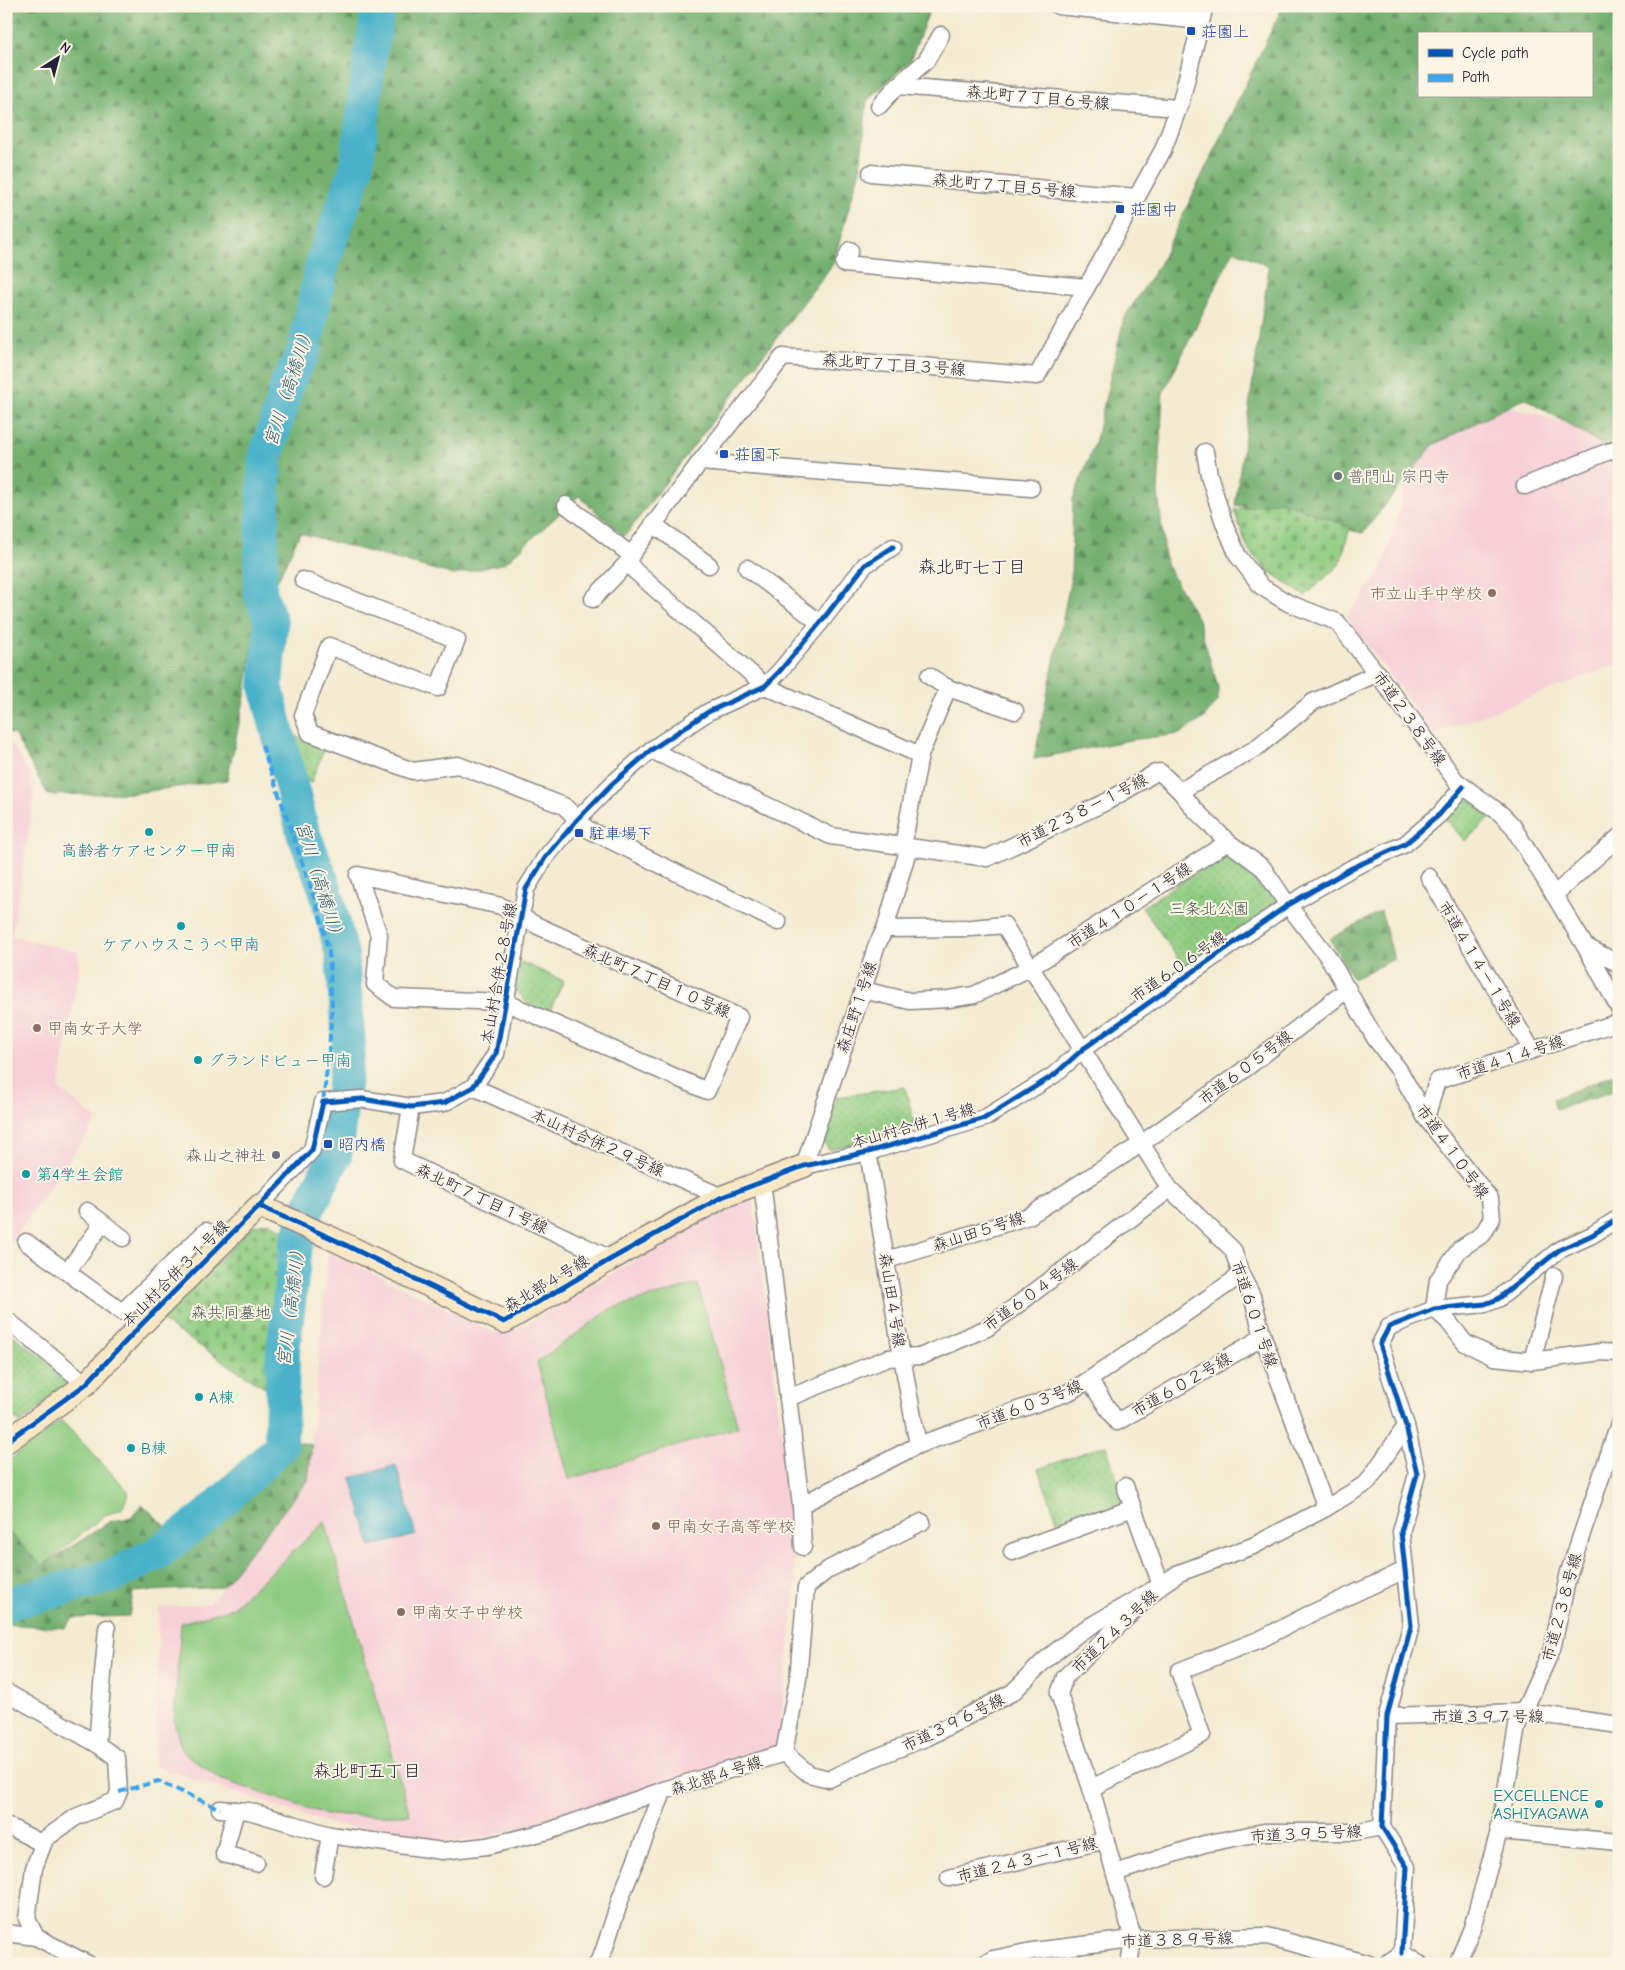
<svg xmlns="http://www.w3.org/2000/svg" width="1625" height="1970" font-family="'Comic Neue','Klee One',sans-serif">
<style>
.built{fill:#f6cfd7}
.green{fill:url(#green-dots);stroke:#58775e}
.forest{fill:url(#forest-firs);stroke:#4a6955;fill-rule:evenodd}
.cemetery{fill:url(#cemetery-stones);stroke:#58775e}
.pitch{fill:#8fcc81;stroke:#58775e}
.water{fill:#4ab2c9;stroke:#366a82}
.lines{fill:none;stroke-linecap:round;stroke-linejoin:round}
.river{stroke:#4ab2c9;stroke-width:34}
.street-casing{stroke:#8b8686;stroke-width:19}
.secondary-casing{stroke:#8b8686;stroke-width:25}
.street{stroke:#fff;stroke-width:16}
.secondary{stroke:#f9e7c3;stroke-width:22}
.quiet{stroke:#3ea2ec;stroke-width:4;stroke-dasharray:8 4;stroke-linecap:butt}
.cycleway-casing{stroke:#fcf5e5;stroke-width:8}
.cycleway{stroke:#0057b8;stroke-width:5}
.transit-dot{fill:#1a4fb4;stroke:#fcf5e5;stroke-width:2}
.worship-dot{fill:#6b7280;stroke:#fcf5e5;stroke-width:2}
.education-dot{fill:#8d6e63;stroke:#fcf5e5;stroke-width:2}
.culture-dot{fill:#0f9aa8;stroke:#fcf5e5;stroke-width:2}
.labels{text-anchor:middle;stroke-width:4;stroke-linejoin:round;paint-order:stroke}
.transit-label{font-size:16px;fill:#164399;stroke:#fcf5e5;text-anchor:start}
.street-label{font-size:16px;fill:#22223b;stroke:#fcf5e5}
.worship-label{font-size:16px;fill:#5b616d;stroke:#fcf5e5;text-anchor:start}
.education-label{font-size:16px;fill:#785e54;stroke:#fcf5e5;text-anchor:start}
.culture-label{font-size:16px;fill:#0d838f;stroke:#fcf5e5;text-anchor:start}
.park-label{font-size:16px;fill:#435550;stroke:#fcf5e5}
.water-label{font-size:18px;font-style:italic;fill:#325c74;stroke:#fcf5e5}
.neighbourhood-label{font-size:18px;fill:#22223b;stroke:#fcf5e5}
</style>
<defs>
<pattern id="green-dots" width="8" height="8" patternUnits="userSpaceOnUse" patternTransform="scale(1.25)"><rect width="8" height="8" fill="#8fcc81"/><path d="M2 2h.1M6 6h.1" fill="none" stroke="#7baf70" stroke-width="1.8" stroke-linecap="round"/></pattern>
<pattern id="forest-firs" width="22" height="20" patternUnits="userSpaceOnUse" patternTransform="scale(1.25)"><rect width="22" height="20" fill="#73b06f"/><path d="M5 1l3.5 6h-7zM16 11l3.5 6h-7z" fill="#5e8f5c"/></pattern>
<pattern id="cemetery-stones" width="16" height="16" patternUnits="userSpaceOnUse" patternTransform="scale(1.25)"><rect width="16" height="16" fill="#8fcc81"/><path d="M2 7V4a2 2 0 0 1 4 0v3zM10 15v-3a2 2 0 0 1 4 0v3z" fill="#7baf70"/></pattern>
</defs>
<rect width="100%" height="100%" fill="#fcf5e5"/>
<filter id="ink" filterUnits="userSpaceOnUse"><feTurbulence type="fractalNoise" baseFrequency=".02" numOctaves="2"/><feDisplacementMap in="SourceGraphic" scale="10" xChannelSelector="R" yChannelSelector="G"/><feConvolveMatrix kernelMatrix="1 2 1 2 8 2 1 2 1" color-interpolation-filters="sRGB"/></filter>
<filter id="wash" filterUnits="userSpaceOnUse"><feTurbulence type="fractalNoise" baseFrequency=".0096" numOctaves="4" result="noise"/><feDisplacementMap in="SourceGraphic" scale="20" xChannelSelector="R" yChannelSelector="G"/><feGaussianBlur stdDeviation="1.12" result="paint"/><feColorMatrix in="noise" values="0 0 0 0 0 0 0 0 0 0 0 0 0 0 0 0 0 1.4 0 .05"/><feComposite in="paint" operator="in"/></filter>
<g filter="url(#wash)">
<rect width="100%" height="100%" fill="#f4ebd2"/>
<g class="built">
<polygon points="1498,404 1585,427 1619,440 1619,667 1617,664 1434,734 1347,618 1382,569 1406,487 1426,436"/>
<polygon points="6,741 11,744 30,774 34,796 12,936 78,952 79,968 59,1088 97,1120 6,1249"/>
<polygon points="753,1197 790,1507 796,1585 778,1747 544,1821 486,1838 443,1842 331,1824 154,1766 159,1608 210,1603 308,1481 328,1251 498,1334 519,1328 715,1214"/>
</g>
<g class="green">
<polygon points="293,735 324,749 311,783 299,777 290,743"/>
<polygon points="1467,797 1492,817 1465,841 1444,818 1461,800"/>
<polygon points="1228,851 1260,874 1281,905 1185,968 1142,907"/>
<polygon points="521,962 564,981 548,1014 529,1006 515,989"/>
<polygon points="905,1087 915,1126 829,1150 821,1138 836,1097"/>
<polygon points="6,1330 65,1375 73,1384 20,1423 6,1412"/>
<polygon points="1106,1445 1126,1506 1060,1528 1038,1469"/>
</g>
<g class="forest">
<polygon points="6,6 931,6 910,61 867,101 860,169 833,264 624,537 579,496 505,563 454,575 300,533 255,628 246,691 227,780 135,793 48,795 14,734 6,733"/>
<path d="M1283,6H1619V455L1525,398L1433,445L1363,533L1235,505L1269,267L1234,250L1163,393L1158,493L1166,564L1198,619L1218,687V701L1203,719L1179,734L1131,740L1034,759L1071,578L1073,499L1095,443L1124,318L1159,265ZM1419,34H1591V96H1419Z"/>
<polygon points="1381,911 1394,959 1353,979 1330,939"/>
<polygon points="1619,1072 1619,1092 1616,1090 1556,1110 1553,1099"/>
<polygon points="274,1437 312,1445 308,1481 222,1587 133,1592 129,1616 73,1618 65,1628 6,1624 6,1533 9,1532 42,1566 109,1522 132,1517 142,1504 174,1534"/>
</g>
<g class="cemetery">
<polygon points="1280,501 1350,527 1340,564 1305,596 1267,570 1248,549 1234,510"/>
<path d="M268,1222L287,1232C278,1285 271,1338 271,1392L160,1320L253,1226Z"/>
</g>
<g class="pitch">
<polygon points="698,1284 738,1427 569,1479 537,1362 612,1308"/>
<polygon points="61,1420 129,1492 122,1509 105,1515 42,1566 6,1529 6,1463"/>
<polygon points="325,1522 410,1815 327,1815 220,1779 182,1751 174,1721 181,1623 232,1608"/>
</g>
<polygon class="water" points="396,1465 416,1535 371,1547 351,1478"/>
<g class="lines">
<polyline class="river" points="6,1604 112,1576 158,1553 207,1516 281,1446 283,1351 296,1245 307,1211 335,1156 349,1045 342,955 325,888 303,832 266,686 271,623 260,592 265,459 289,379 304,351 323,261 356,170 370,56 379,6"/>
</g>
</g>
<g filter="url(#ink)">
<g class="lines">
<g class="street-casing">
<g id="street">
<polyline points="1058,6 1201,21"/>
<polyline points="898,86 1178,108"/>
<polyline points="879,106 897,86 926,61 941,35"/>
<polyline points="871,173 1136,197"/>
<polyline points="850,250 844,264 1086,287"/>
<polyline points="1205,452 1209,475 1224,523 1238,556 1262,587 1288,603 1337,622 1405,710 1456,781 1500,813 1512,825 1585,946 1619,964"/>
<polyline points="700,462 1031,488"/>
<polyline points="1525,486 1607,452 1619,449"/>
<polyline points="566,505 631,555"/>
<polyline points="653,524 709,565"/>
<polyline points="747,568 820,623"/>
<polyline points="303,580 457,640 438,688 329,646 303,715 310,733 413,771 458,765 564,806 587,829 778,922"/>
<polyline points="593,599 628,562"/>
<polyline points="929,676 948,688"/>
<polyline points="651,750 831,836 987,858 1108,801 1155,773 1160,772 1180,791 1255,749 1313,702 1378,673"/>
<polyline points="920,755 765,686 635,571 628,562 631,555 700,462 783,357 922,366 1037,376 1163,150 1181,101 1205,6"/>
<polyline points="1180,791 1195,810 1228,842 1263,868 1288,905 1329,958 1375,1038 1399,1070 1426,1118 1490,1199 1492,1218 1483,1234 1460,1249 1438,1280 1434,1309 1447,1320 1465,1343 1494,1357 1532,1361 1601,1352 1619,1353"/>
<polyline points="903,846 920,755 948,688 1015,711"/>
<polyline points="909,847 885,929 876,947 863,990 804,1166 868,1152 985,1118 1054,1075 1083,1049 1288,905 1352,868 1405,844 1440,814 1463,787"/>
<polygon points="358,875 501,906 538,926 739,1017 707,1091 505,1002 394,998 375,984 379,935"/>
<polyline points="1429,877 1532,1050"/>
<polyline points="1554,895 1619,837"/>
<polyline points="885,929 972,928 1004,925 1170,1189 1233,1250 1241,1275 1252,1296 1263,1337 1326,1508"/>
<polyline points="1585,946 1619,1008"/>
<polyline points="863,990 910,1001 949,999 974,995 1030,968 1228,842"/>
<polyline points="473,1087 722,1197"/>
<polyline points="411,1107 402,1160 611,1259"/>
<polyline points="1426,1118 1437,1081 1619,1022"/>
<polyline points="762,1182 801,1505 803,1547"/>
<polyline points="259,1206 312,1150 323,1102 362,1099 411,1107 444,1103 473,1087 496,1054 526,889 545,858 577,820 611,785 651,750 708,712 765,686 779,672 820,623 865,565 893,547"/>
<polyline points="87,1211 123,1238"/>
<polyline points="26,1242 122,1312 206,1231 222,1244"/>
<polyline points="887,1260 1029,1216 1141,1144 1241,1072 1348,989"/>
<polyline points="67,1272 102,1224"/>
<polyline points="6,1319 86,1384"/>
<polyline points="1532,1361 1554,1276"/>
<polyline points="1089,1380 1117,1422 1263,1337"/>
<polyline points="788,1398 888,1358 902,1357 868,1152"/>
<polyline points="918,1445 902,1357 922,1356 987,1328 1170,1189"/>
<polyline points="801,1505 918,1445 1069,1392 1089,1380 1241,1275"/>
<polyline points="1012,1552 1133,1508"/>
<polyline points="6,1692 97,1744 117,1758 119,1792 115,1801 76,1817 45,1839 34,1868 27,1919 36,1937 88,1964"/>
<polyline points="1387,1716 1525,1712 1619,1725"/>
<polyline points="97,1744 107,1628"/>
<polyline points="784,1753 809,1774 829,1779 872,1759 928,1737 1013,1692 1044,1661 1080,1632 1161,1585 1125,1486"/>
<polyline points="1091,1788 1202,1735 1179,1671 1261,1639 1310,1614 1405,1570"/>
<polyline points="220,1809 249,1811 330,1835 442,1851 487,1846 549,1831 664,1790"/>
<polyline points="236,1810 224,1854 256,1863"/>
<polyline points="6,1825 43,1844"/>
<polyline points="1499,1831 1619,1842"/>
<polyline points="1115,1873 1204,1844 1264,1832 1354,1832 1382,1827"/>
<polyline points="323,1876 330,1835"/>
<polyline points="949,1878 1106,1840"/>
<polyline points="6,1933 36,1937"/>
<polyline points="1402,1953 1407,1867 1382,1827 1387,1716 1411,1626 1401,1532 1417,1474 1406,1426 1380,1344 1389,1327 1434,1309 1485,1304 1498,1299 1559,1250 1592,1235 1619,1218"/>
<polyline points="597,1964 604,1950 622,1894 664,1790 784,1753 798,1679 806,1587 829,1569 922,1522"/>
<polyline points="984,1964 993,1959 1032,1951 1133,1939 1267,1936 1369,1964"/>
<polyline points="1129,1964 1133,1939 1091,1788 1059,1694 1065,1677 1161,1585 1179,1573 1253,1546 1326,1508 1367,1483 1406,1426"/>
<polyline points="1386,1964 1402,1953 1419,1964"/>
<polyline points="1457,1964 1472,1928 1499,1831 1517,1726 1552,1649 1569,1572 1619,1424"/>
</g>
</g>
<g class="secondary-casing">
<polyline id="secondary" points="6,1442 86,1384 141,1325 259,1206 331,1238 504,1322 611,1259 722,1197 804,1166"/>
</g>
<use href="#street" class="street"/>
<use href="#secondary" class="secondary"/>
<g class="quiet">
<polyline points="262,745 319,912 329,952 332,1006 329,1052 323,1102"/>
<polyline points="119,1792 158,1781 220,1809"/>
</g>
<g class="cycleway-casing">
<g id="cycleway">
<polyline points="259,1206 331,1238 504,1322 611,1259 722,1197 804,1166 868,1152 985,1118 1054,1075 1083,1049 1288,905 1352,868 1405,844 1440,814 1463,787"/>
<polyline points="6,1442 86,1384 141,1325 259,1206 312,1150 323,1102 362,1099 411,1107 444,1103 473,1087 496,1054 526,889 545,858 577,820 611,785 651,750 708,712 765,686 779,672 820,623 865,565 893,547"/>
<polyline points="1402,1953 1407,1867 1382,1827 1387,1716 1411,1626 1401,1532 1417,1474 1406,1426 1380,1344 1389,1327 1434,1309 1485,1304 1498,1299 1559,1250 1592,1235 1619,1218"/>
</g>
</g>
<use href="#cycleway" class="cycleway"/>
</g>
</g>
<g class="transit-dot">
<rect x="1186" y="26" width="10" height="10" rx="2.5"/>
<rect x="1115" y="204" width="10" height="10" rx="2.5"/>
<rect x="719" y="449" width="10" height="10" rx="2.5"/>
<rect x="574" y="828" width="10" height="10" rx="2.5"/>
<rect x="323" y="1139" width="10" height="10" rx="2.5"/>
</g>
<g class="worship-dot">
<circle cx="1338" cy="476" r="5"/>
<circle cx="276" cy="1155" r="5"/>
</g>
<g class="education-dot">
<circle cx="1492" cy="593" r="5"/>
<circle cx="37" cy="1028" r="5"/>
<circle cx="656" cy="1526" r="5"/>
<circle cx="401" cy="1612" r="5"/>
</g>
<g class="culture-dot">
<circle cx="149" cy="832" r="5"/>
<circle cx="181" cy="926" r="5"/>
<circle cx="198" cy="1060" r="5"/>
<circle cx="26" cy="1174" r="5"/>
<circle cx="199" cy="1397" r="5"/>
<circle cx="131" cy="1448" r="5"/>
<circle cx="1599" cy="1804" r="5"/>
</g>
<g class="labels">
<g class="transit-label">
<text x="1201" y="37">荘園上</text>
<text x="1130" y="215">荘園中</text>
<text x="734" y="460">荘園下</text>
<text x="589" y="839">駐車場下</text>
<text x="338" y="1150">昭内橋</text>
</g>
<g class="street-label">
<text transform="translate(1038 97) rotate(5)" y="6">森北町７丁目６号線</text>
<text transform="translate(1004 185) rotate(5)" y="6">森北町７丁目５号線</text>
<text transform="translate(894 364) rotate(4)" y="6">森北町７丁目３号線</text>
<text transform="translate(1410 718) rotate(54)" y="6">市道２３８号線</text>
<text transform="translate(1082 810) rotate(-27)" y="6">市道２３８－１号線</text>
<text transform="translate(1129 905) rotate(-33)" y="6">市道４１０－１号線</text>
<text transform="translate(1480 964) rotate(59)" y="6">市道４１４－１号線</text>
<text transform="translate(1178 966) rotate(-35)" y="6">市道６０６号線</text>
<text transform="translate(498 973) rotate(-80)" y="6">本山村合併２８号線</text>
<text transform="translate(657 980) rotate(24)" y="6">森北町７丁目１０号線</text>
<text transform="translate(856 1007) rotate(-72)" y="6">森庄野１号線</text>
<text transform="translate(1510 1057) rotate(-18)" y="6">市道４１４号線</text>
<text transform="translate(1245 1067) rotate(-37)" y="6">市道６０５号線</text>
<text transform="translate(913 1125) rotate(-16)" y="6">本山村合併１号線</text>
<text transform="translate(598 1142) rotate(24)" y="6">本山村合併２９号線</text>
<text transform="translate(1453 1151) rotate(54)" y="6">市道４１０号線</text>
<text transform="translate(482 1198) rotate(25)" y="6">森北町７丁目１号線</text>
<text transform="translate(978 1231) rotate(-18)" y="6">森山田５号線</text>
<text transform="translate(175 1273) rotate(-45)" y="6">本山村合併３１号線</text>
<text transform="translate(546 1283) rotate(-31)" y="6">森北部４号線</text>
<text transform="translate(1030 1294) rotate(-36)" y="6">市道６０４号線</text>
<text transform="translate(893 1300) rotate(81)" y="6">森山田４号線</text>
<text transform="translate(1255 1314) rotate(71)" y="6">市道６０１号線</text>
<text transform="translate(1181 1384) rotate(-30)" y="6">市道６０２号線</text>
<text transform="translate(1029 1404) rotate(-21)" y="6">市道６０３号線</text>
<text transform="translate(1561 1607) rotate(-75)" y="6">市道２３８号線</text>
<text transform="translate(1114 1631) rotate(-44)" y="6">市道２４３号線</text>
<text x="1488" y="1722">市道３９７号線</text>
<text transform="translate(953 1722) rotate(-26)" y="6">市道３９６号線</text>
<text transform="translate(716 1775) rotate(-18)" y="6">森北部４号線</text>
<text transform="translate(1306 1833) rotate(-3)" y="6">市道３９５号線</text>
<text transform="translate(1027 1859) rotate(-14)" y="6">市道２４３－１号線</text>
<text transform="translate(1177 1939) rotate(-2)" y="6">市道３８９号線</text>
</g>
<g class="worship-label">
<text x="1348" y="482">普門山 宗円寺</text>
<text x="266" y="1161" text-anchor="end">森山之神社</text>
</g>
<g class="education-label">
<text x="1482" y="599" text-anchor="end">市立山手中学校</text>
<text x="47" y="1034">甲南女子大学</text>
<text x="666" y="1532">甲南女子高等学校</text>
<text x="411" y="1618">甲南女子中学校</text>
</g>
<g class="culture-label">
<text x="149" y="856" text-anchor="middle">高齢者ケアセンター甲南</text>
<text x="181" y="950" text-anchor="middle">ケアハウスこうべ甲南</text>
<text x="208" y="1066">グランドビュー甲南</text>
<text x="36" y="1180">第4学生会館</text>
<text x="209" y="1403">A棟</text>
<text x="141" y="1454">B棟</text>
<text x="1589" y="1801" text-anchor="end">EXCELLENCE<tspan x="1589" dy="18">ASHIYAGAWA</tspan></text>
</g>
<g class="park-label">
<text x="1209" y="914">三条北公園</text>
<text x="231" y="1318">森共同墓地</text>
</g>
<g class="water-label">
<text transform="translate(289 386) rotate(-72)" y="6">宮川（高橋川）</text>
<text transform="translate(320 882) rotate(73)" y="6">宮川（高橋川）</text>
<text transform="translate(291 1304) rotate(-83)" y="6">宮川（高橋川）</text>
</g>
<g class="neighbourhood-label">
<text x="972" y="573">森北町七丁目</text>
<text x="367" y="1777">森北町五丁目</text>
</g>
</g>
<rect width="1625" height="1970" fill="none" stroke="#fcf5e5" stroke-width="25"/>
<rect x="1418" y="32" width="175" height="65" fill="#fcf5e5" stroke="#a5a1a1"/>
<rect x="1428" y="49" width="25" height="8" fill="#0057b8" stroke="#a5a1a1"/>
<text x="1462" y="58" font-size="15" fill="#22223b">Cycle path</text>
<rect x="1428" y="74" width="25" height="8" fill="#3ea2ec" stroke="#a5a1a1"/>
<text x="1462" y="82" font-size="15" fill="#22223b">Path</text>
<g transform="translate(58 58) rotate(36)" stroke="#fcf5e5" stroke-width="4" paint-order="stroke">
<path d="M0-4L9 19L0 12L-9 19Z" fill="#22223b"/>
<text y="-8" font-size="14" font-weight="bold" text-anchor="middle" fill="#22223b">N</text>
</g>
</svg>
